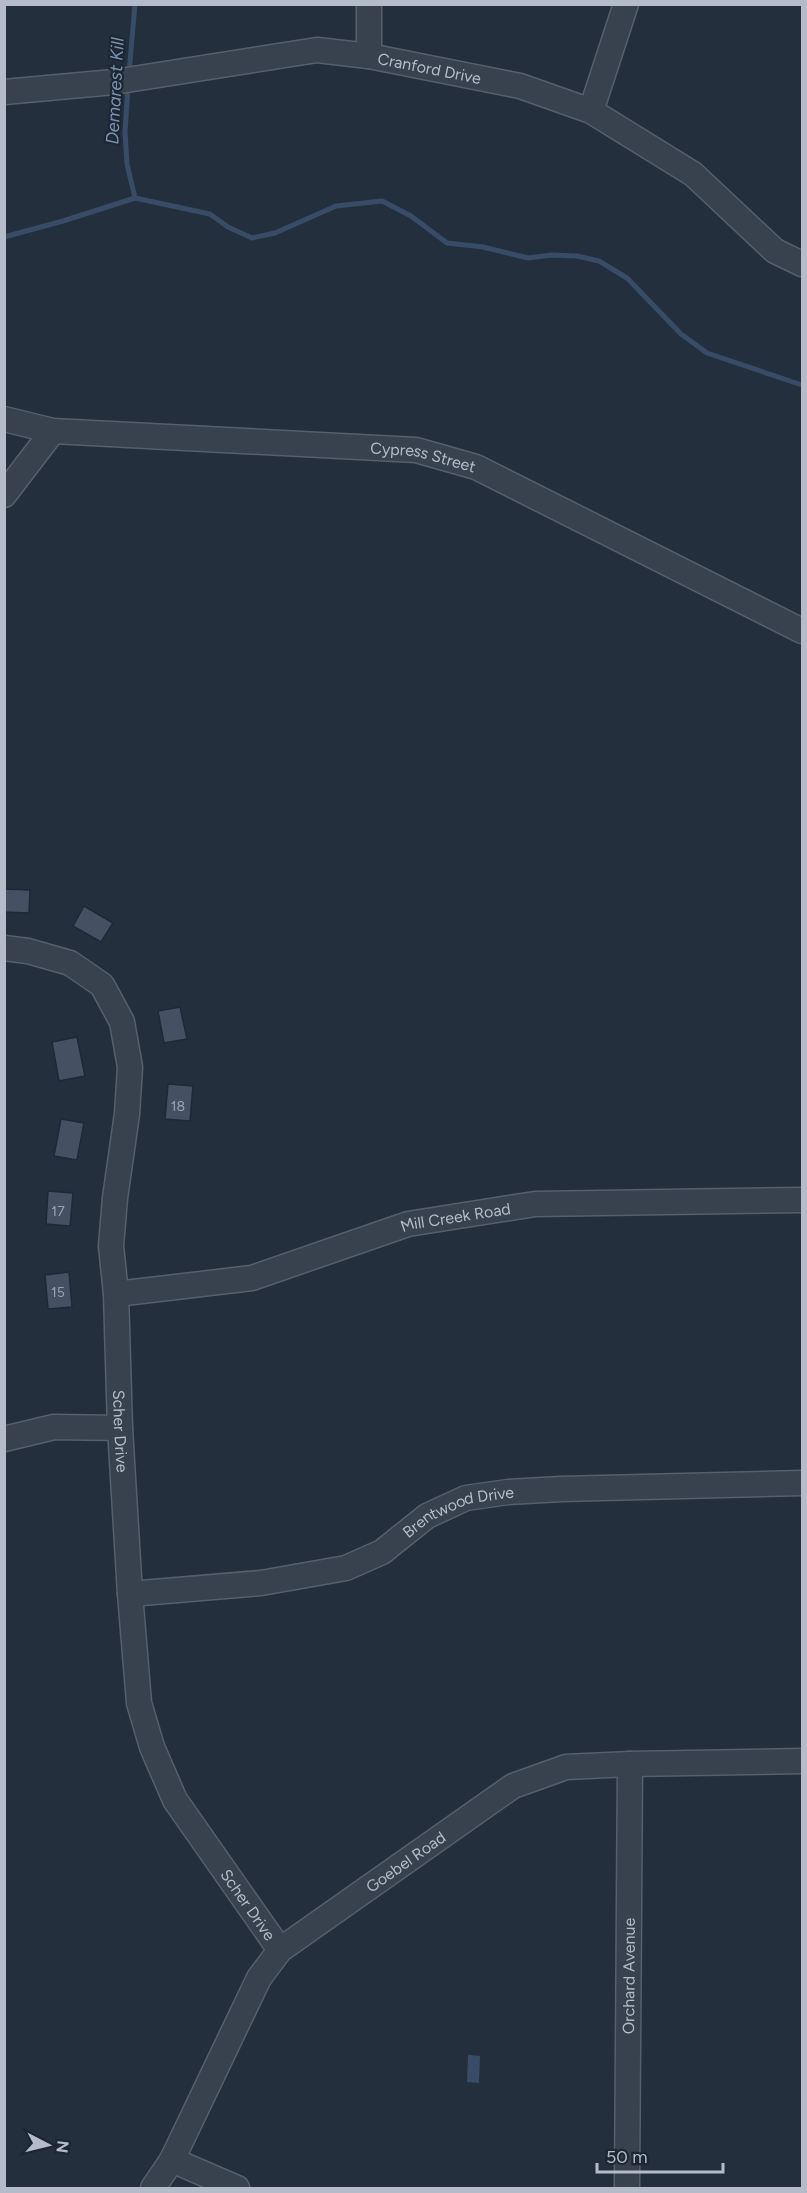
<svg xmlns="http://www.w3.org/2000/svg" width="807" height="2193" font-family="Figtree,sans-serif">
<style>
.water{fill:#394c67}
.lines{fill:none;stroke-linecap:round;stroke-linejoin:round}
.stream{stroke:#394c67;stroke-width:5}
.building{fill:#455162;stroke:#1f2835;stroke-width:1.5}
.minor-casing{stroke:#565f6c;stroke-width:27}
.minor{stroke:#38414e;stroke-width:24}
.labels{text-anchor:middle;stroke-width:4.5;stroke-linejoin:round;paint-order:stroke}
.number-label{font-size:14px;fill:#98a1af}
.street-label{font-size:16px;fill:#b4bcc9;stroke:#1d2633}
.water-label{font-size:18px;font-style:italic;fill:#7c92b1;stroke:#1d2633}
</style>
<rect width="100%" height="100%" fill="#242f3e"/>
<polygon class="water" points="468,2055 480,2056 479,2083 467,2082"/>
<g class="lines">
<g class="stream">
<polyline points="129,74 135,4"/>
<polyline points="128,87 125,132 127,164 135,198"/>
<polyline points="135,198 210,214 228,227 252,238 275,233 336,206 382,201 411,216 447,243 483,247 528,258 552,255 577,256 599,261 627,278 681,334 707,353 802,385"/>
<polyline points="4,237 63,221 135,198"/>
</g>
</g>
<g class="building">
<polygon points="4,889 30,890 29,913 4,912"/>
<polygon points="84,906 113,923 101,942 73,926"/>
<polygon points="180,1007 187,1039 164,1043 158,1011"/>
<polygon points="77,1037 85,1076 59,1081 52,1042"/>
<polygon points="168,1084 193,1086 190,1121 165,1119"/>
<polygon points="61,1119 84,1123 77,1160 54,1156"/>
<polygon points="48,1191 73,1193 70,1226 46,1224"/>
<polygon points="69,1272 72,1307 48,1309 45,1275"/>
</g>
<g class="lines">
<g class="minor-casing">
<g id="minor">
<polyline points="369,56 369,4"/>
<path id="s1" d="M4,92L114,82L317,50L369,56L520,86L591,111L693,174L775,251L802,264"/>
<polyline points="591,111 626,4"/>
<path id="s2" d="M4,419L53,431L416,450L476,467L802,631"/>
<polyline points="4,495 53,431"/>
<path id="s3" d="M4,948L28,951L70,963L102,985L122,1022L130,1067L127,1114L115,1198L111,1246L116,1294L120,1428L130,1594L139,1703L152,1747L175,1800L280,1950"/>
<path id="s4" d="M116,1294L252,1278L408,1224L535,1204L802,1200"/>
<polyline points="4,1439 54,1427 120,1428"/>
<path id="s5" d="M130,1594L261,1583L346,1568L382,1552L427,1516L466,1498L508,1492L561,1489L802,1483"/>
<polyline points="172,2160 237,2188"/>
<path id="s6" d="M153,2188L172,2160L259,1978L280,1950L513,1786L566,1767L630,1764L802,1761"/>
<path id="s7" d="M627,2188L630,1764"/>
</g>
</g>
<use href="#minor" class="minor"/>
</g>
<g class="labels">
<g class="number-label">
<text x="178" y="1111">18</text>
<text x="58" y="1216">17</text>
<text x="58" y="1297">15</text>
</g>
<g class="street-label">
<text dy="6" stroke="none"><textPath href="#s1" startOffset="430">Cranford Drive</textPath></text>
<text dy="6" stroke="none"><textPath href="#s2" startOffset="422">Cypress Street</textPath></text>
<text dy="6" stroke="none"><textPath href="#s4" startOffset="350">Mill Creek Road</textPath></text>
<text dy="6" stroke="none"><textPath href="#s3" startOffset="560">Scher Drive</textPath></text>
<text dy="6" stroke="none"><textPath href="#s5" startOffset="346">Brentwood Drive</textPath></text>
<text dy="6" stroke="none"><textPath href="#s6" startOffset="424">Goebel Road</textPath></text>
<text dy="6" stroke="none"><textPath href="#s3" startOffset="1064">Scher Drive</textPath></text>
<text dy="6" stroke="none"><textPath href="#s7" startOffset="212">Orchard Avenue</textPath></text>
</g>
<g class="water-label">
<text transform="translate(115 91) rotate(-87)" y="6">Demarest Kill</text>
</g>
</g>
<rect width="807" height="2193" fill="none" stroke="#b4bcc9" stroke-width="12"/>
<g transform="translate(48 2145) rotate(97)" stroke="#1d2633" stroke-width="4.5" paint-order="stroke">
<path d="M0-4.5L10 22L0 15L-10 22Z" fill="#b4bcc9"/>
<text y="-9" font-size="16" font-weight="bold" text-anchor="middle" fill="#b4bcc9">N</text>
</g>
<path d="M597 2163v9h126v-9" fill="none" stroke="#b4bcc9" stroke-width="3"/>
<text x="606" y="2163" font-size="18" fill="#b4bcc9" stroke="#1d2633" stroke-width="4.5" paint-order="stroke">50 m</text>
</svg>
